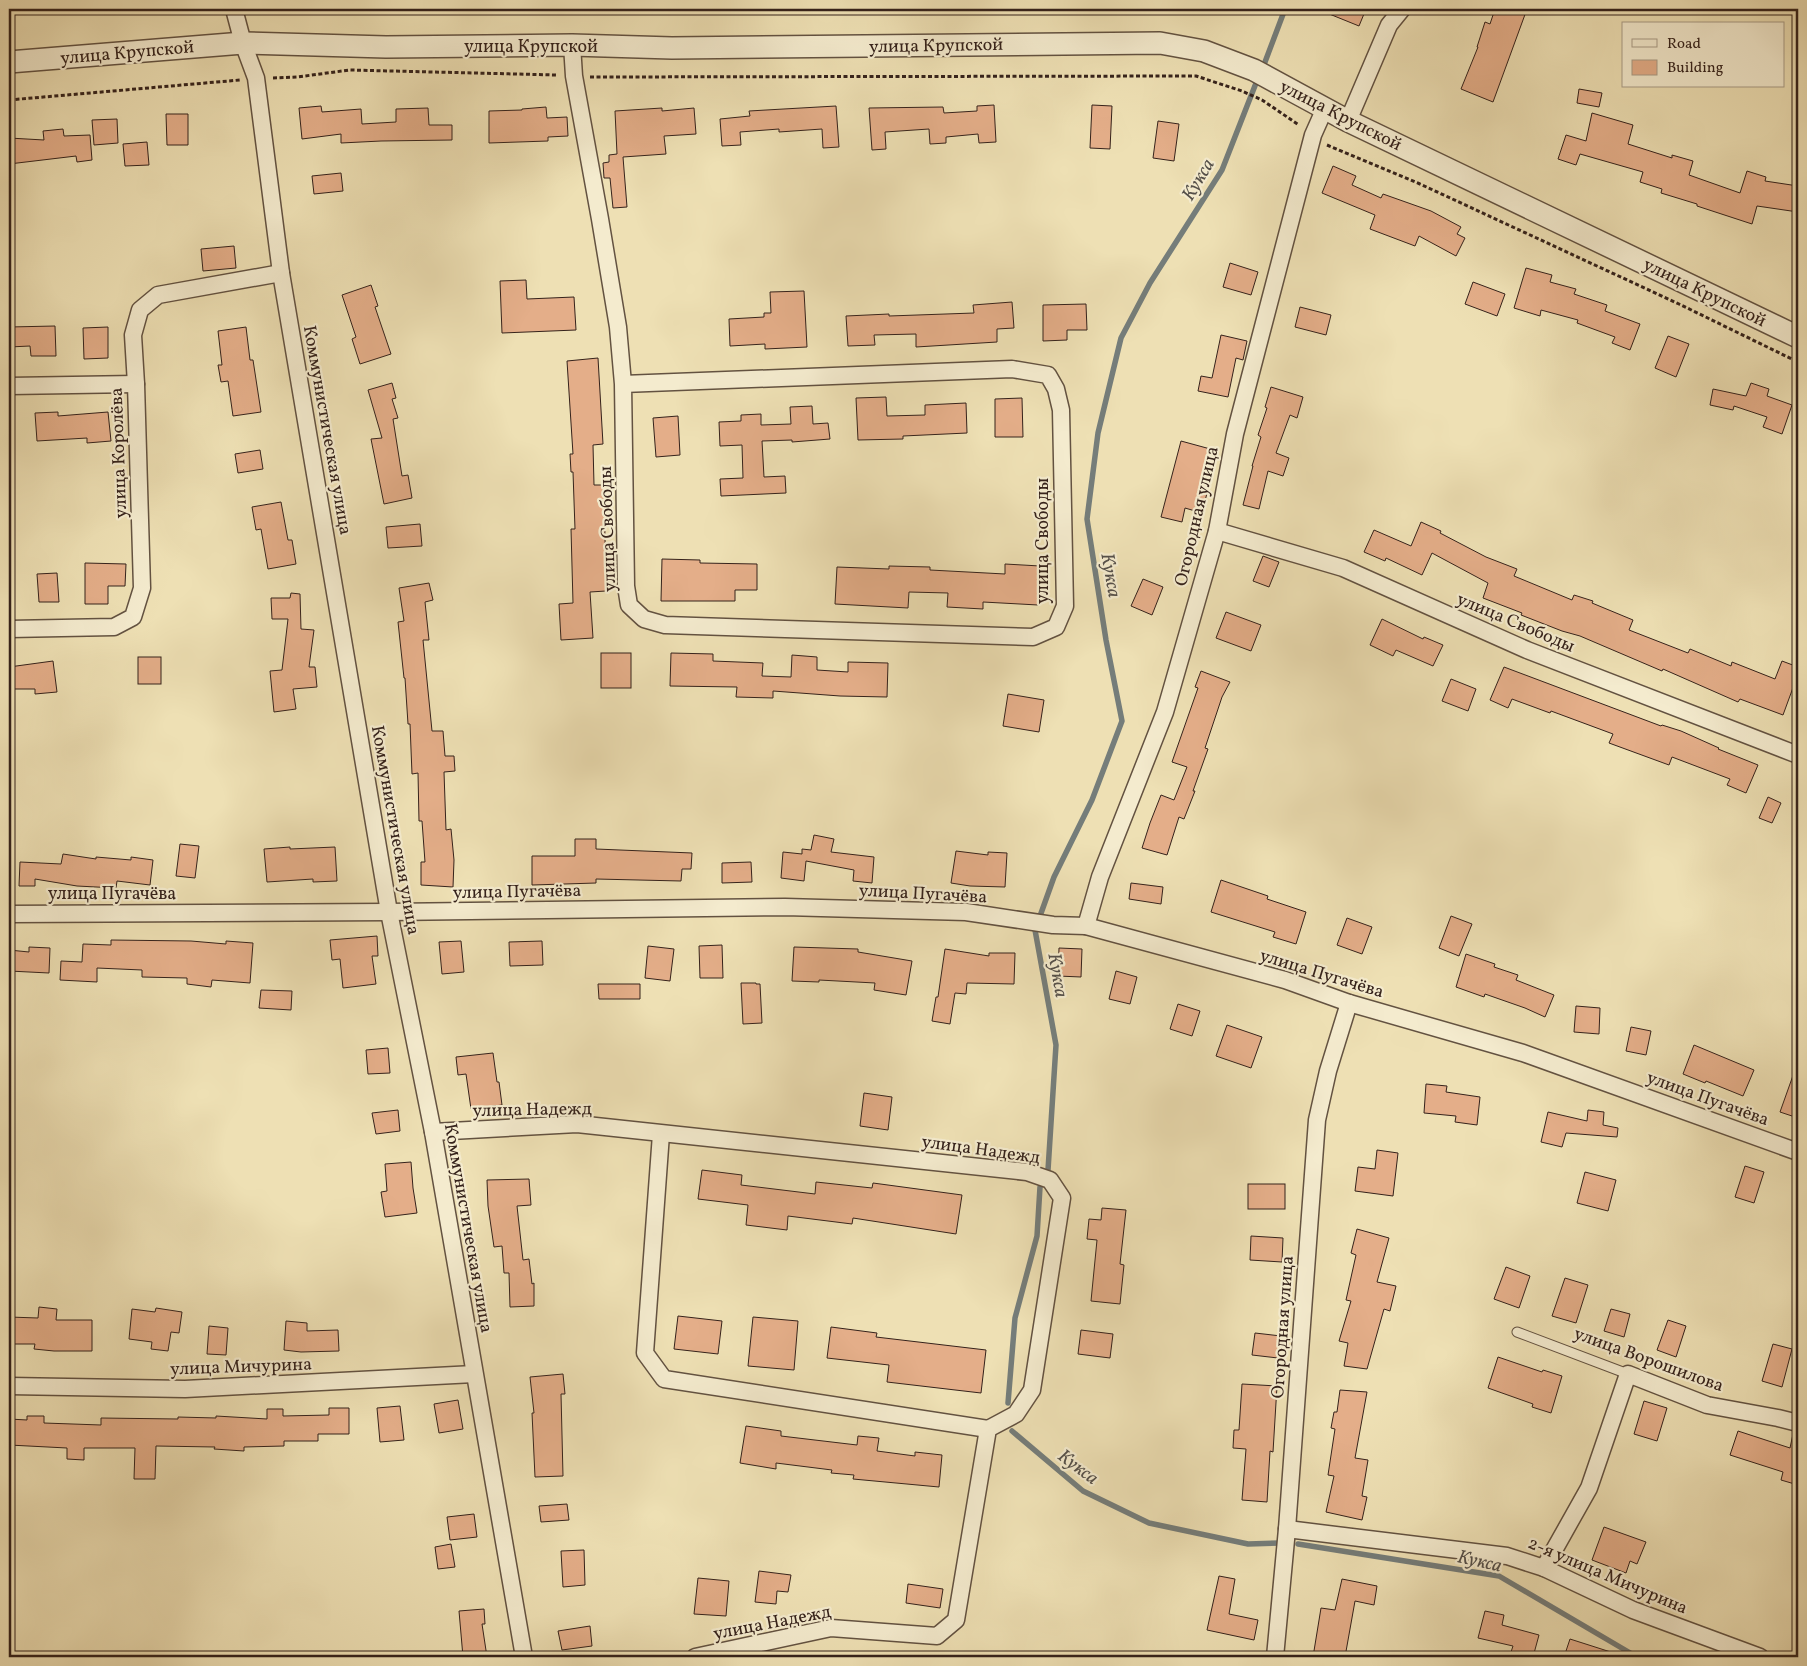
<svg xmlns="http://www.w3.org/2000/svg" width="1807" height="1666" font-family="Vollkorn,serif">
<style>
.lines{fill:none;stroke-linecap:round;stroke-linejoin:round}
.stream{stroke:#757d7a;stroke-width:5.5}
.building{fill:#e4ae89;stroke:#35221b}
.service-casing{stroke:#635241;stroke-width:11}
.minor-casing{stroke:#635241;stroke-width:19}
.tertiary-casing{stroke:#635241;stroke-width:24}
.path{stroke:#35221b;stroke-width:3;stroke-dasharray:4 2.5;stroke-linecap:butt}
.service{stroke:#f4ebce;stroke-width:9}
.minor{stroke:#f4ebce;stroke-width:16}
.tertiary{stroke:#f4ebce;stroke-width:21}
.labels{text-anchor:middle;stroke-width:4.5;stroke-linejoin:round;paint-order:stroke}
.street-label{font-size:18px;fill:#35221b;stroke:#f4ebce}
.water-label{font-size:19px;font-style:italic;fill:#55504a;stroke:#f4ebce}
</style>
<rect width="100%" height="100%" fill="#eee0b4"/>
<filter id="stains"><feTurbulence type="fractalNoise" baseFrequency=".004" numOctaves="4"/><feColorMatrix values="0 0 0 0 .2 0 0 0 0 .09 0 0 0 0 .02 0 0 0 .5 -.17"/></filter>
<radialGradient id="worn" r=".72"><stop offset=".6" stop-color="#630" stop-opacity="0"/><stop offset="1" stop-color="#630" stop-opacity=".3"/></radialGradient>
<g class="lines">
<g class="stream">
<polyline points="1262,70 1285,9"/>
<polyline points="1048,1170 1056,1045 1035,930 1054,877 1092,800 1122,721 1106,640 1087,519 1098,433 1121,338 1150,283 1222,170 1258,78"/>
<polyline points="1008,1403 1015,1318 1037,1236 1040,1187"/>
<polyline points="1012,1431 1083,1491 1149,1523 1248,1544 1281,1543"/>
<polyline points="1298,1544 1499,1576 1637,1657"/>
</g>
</g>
<g class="building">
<polygon points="1317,9 1366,9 1359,26"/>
<polygon points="1495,9 1527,9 1493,102 1461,89 1478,47 1477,47 1485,22 1490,24"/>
<polygon points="1579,89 1602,93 1599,107 1577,103"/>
<polygon points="994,105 996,142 979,143 978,134 946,137 946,143 930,144 929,129 885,132 886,149 872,150 869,108 943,107 944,113 977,111 977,106"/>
<polygon points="1092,105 1112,106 1110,149 1090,148"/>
<polygon points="321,106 322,112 361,109 362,124 396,122 396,109 428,108 429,125 452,125 452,140 381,141 341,143 341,134 302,139 299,108"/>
<polygon points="836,106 839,147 823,148 822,129 779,132 779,129 740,132 741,145 722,146 720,119 750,116 749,111"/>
<polygon points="546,107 547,118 567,117 568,136 548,137 548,141 489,143 489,111 522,110 522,109"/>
<polygon points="662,108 662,111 694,108 696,134 664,136 666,154 623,157 627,207 613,208 610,178 604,178 603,163 609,162 609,155 617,154 615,111"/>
<polygon points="1592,113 1633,125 1628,144 1672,158 1672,155 1693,161 1689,175 1740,193 1747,171 1766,177 1765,181 1798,186 1798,212 1757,206 1752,224 1697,206 1697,204 1661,193 1662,189 1640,182 1643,172 1580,154 1576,165 1558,159 1566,135 1586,141"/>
<polygon points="166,114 188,114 188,145 167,145"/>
<polygon points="117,119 118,143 94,145 92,120"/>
<polygon points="1158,121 1179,124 1174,161 1153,158"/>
<polygon points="63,129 64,136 90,135 92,160 77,162 76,156 9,164 9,138 44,140 43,131"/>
<polygon points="147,142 149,165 125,166 123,144"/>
<polygon points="1333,166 1356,176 1352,185 1381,198 1383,194 1431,211 1461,227 1457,234 1465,238 1456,256 1419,236 1415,246 1370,229 1375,215 1322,193"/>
<polygon points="341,173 343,191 314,194 312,176"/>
<polygon points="234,246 236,268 203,271 201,249"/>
<polygon points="1230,263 1258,272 1251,295 1223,287"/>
<polygon points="1526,268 1552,275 1550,282 1576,289 1574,294 1607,305 1605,311 1640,324 1630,350 1612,343 1615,337 1577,323 1578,320 1541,310 1540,316 1514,308"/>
<polygon points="526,280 527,299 574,297 576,330 502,333 500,281"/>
<polygon points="1473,282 1505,294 1497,316 1465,304"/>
<polygon points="371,285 378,306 375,307 391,354 360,364 352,339 356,337 342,295"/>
<polygon points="804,291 807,347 765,349 765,344 730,346 729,319 764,317 764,313 771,313 770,292"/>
<polygon points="1012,302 1014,328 997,329 997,342 916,347 916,334 874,335 875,345 848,346 846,316 889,314 889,316 974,313 973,305"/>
<polygon points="1086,304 1087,330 1067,330 1067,340 1043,341 1043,305"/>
<polygon points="1300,307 1331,315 1326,335 1295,327"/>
<polygon points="55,326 56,356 31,356 30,346 9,347 9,327"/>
<polygon points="108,327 108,358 84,359 83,328"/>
<polygon points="246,327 250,360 253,360 261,412 233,416 228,381 221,382 218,365 222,365 218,331"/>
<polygon points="1221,335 1247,341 1243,360 1236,358 1228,397 1198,391 1201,376 1212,378"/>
<polygon points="1668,336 1689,344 1676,377 1655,368"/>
<polygon points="598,358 603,444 593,445 594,485 604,485 606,591 590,592 593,638 561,640 559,604 573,603 571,529 575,529 573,472 571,472 570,454 573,454 567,361"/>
<polygon points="392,383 396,398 392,399 398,418 393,419 402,476 408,475 412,498 384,504 371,439 382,438 368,390"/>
<polygon points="1751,383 1769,389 1767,396 1792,405 1782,434 1763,427 1767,417 1734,406 1733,410 1710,405 1713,389 1746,396"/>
<polygon points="1271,387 1303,397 1297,418 1290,415 1276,453 1289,458 1283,476 1268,471 1259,509 1243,505 1253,466 1252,466 1261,437 1258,435 1267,408 1265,407"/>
<polygon points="886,397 887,416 925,415 925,405 966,403 967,433 903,436 903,439 858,440 856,398"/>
<polygon points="1022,398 1023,437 995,437 995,399"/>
<polygon points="812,406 813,424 828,423 830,439 792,442 792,440 762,441 764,477 785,476 786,493 721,496 720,479 743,478 742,445 720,446 719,422 741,421 741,415 761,414 761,425 791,424 790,407"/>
<polygon points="58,412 58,416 108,412 111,441 87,443 87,438 37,441 35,413"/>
<polygon points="678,416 680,455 656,457 653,418"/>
<polygon points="1181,441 1214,450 1204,483 1209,485 1202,513 1185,508 1182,522 1161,517"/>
<polygon points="260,450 263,469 238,473 235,454"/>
<polygon points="281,502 288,540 292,540 296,564 268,569 261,529 256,530 252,507"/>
<polygon points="1421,522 1441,531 1440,533 1486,557 1517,569 1514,576 1572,600 1574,595 1593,601 1592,603 1633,620 1629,630 1688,653 1690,649 1731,666 1732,662 1775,679 1782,661 1798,667 1798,674 1783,715 1740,699 1738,702 1663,669 1662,671 1580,636 1562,631 1521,615 1522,613 1483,598 1488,583 1432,553 1422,575 1386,558 1385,561 1364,552 1374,530 1411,546"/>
<polygon points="420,524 422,546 388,548 386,527"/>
<polygon points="1263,556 1279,562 1269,587 1253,581"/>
<polygon points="662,559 700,560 700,563 757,564 757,590 735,590 735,601 661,601"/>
<polygon points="85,563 126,564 125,586 108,586 108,604 85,604"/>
<polygon points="1005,564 1040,566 1038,605 983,602 983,609 947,607 948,593 909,592 908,608 835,604 837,567 889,569 889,566 930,567 930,570 1005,574"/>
<polygon points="57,573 59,602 39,602 37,574"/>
<polygon points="1143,579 1163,587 1152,615 1131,606"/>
<polygon points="429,583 433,600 425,602 429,640 423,640 432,731 443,731 445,756 454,756 455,771 444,772 446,830 451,829 454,860 453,887 421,885 421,862 425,862 422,821 419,821 418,773 412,774 410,724 408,724 405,678 404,678 398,622 404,621 399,588"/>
<polygon points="291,593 300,594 301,629 314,630 309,667 315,667 317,687 293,689 296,709 274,712 270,671 282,670 288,619 272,619 271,598 290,598"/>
<polygon points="1226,612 1261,625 1251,651 1216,638"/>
<polygon points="1382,619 1423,639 1424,637 1443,645 1433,666 1396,650 1393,656 1370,645"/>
<rect x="601" y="653" width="30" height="35"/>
<polygon points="671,653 713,654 713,661 763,663 762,676 791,677 792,655 817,657 817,670 848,672 848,662 888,663 887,697 840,696 773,691 773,698 736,697 737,687 670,686"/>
<rect x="138" y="657" width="23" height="27"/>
<polygon points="53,661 57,692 35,694 35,689 9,689 9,667"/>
<polygon points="1504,667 1661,726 1662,725 1681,731 1719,748 1718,749 1758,765 1746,793 1727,785 1730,779 1672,757 1669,765 1609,743 1613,734 1551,711 1550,713 1512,699 1508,708 1490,700"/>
<polygon points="1201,671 1230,682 1222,697 1205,748 1208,749 1193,791 1195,791 1184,819 1179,817 1167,855 1142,848 1150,823 1161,795 1174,800 1187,767 1172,762 1198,688 1195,687"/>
<polygon points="1451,679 1476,689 1468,711 1442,701"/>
<polygon points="1008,694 1044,700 1039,732 1003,726"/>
<polygon points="1768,797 1781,803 1772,823 1759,818"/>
<polygon points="814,835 834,839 831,852 874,857 872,883 853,881 854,870 806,861 804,881 781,878 783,852 802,854 802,849 811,850"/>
<polygon points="575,839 596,839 596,849 692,853 691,869 682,869 681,881 596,879 596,883 532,885 532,856 575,856"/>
<polygon points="180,844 199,846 195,878 176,876"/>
<polygon points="290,847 290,849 335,847 337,881 313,882 313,879 267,882 264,849"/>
<polygon points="956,851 988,855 988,852 1007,853 1005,887 970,886 951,883"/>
<polygon points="63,854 96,859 96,857 131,860 131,857 153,860 150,885 117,881 116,888 77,886 35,879 35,886 19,886 20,862 61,864"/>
<polygon points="751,862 752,882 722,883 722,863"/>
<polygon points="1221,880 1268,896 1267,899 1306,912 1296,944 1273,937 1275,932 1211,912"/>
<polygon points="1131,883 1163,887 1161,904 1129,899"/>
<polygon points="1451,916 1472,924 1459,956 1439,948"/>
<polygon points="1347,918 1372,927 1362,954 1337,945"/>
<polygon points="377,936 378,956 372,956 376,984 343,988 340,959 332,960 330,940"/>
<polygon points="111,940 191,941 226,944 226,941 253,943 250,983 212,980 211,987 187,984 187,978 142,977 142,970 97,968 97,982 60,980 61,961 82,962 83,944 111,945"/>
<polygon points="461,941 464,972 442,974 439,942"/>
<polygon points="542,941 543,965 510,966 509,942"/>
<polygon points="722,945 723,978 700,978 699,946"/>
<polygon points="648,946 674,949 670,981 645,978"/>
<polygon points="29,947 50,948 49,973 9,971 9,950 29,952"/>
<polygon points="794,947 858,949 858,952 912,961 906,995 874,990 875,983 819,980 819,982 792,981"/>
<polygon points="1059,948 1082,949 1081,977 1058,976"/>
<polygon points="945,949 989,956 989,953 1015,953 1014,984 967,983 966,994 955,993 950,1024 932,1021 936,997 938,997"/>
<polygon points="1466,954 1495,964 1494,967 1518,975 1516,980 1554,995 1545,1017 1525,1008 1485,994 1484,997 1456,987"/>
<polygon points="1116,971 1137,977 1130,1004 1109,999"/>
<polygon points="741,983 756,983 756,984 760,984 762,1023 743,1024"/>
<polygon points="598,984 640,984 640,999 599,999"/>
<polygon points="261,990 292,991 291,1010 259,1008"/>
<polygon points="1178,1004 1200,1011 1192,1036 1170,1029"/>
<polygon points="1576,1006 1600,1008 1599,1034 1574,1032"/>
<polygon points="1227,1025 1262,1037 1251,1068 1216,1056"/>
<polygon points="1631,1027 1651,1031 1646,1055 1626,1051"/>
<polygon points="1694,1045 1754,1070 1743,1096 1706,1081 1705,1083 1683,1074"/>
<polygon points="388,1048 390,1073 368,1074 366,1050"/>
<polygon points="493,1053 497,1082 499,1082 502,1105 471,1109 466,1074 458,1075 456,1057"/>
<polygon points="1796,1067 1798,1067 1798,1106 1795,1117 1780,1112"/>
<polygon points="1426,1084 1447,1086 1446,1092 1480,1097 1477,1125 1455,1122 1456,1116 1424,1113"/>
<polygon points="864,1093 892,1097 888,1130 860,1126"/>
<polygon points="398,1110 400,1131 376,1134 372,1113"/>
<polygon points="1588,1110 1604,1112 1603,1125 1618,1128 1617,1137 1566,1133 1562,1147 1541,1142 1548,1112 1587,1121"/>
<polygon points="1377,1150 1398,1153 1393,1196 1355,1191 1358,1167 1375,1169"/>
<polygon points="411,1162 413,1188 417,1213 385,1217 381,1192 387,1191 385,1164"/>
<polygon points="1745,1166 1764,1172 1754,1203 1735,1197"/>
<polygon points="702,1170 742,1175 741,1185 815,1194 816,1182 872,1188 873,1183 962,1195 956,1234 853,1218 852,1224 788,1216 787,1230 746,1225 748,1205 698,1199"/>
<polygon points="1585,1172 1616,1180 1608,1211 1577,1203"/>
<polygon points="529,1179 531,1205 517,1206 523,1260 529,1259 532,1284 534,1283 534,1306 510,1307 509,1273 504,1273 502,1246 494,1247 488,1206 487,1180"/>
<rect x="1248" y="1184" width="37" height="25"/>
<polygon points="1102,1208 1126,1210 1120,1264 1124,1265 1120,1304 1091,1301 1097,1240 1087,1239 1089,1219 1101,1220"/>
<polygon points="1357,1229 1389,1238 1377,1282 1396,1286 1390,1311 1384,1309 1367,1369 1344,1366 1348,1343 1339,1341 1351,1301 1346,1300 1356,1255 1351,1253"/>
<polygon points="1251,1236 1283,1238 1282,1262 1250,1260"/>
<polygon points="1506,1267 1530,1276 1519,1308 1494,1299"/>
<polygon points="1565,1278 1588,1285 1576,1323 1552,1316"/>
<polygon points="39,1307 57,1309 56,1320 92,1320 92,1351 54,1351 34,1349 35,1344 9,1344 9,1317 38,1318"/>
<polygon points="156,1308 182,1312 179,1333 171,1332 168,1351 151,1349 152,1342 129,1339 132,1309 155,1312"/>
<polygon points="1611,1309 1630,1314 1624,1337 1604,1331"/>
<polygon points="678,1316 722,1321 718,1354 674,1349"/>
<polygon points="753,1317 798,1321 794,1370 748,1366"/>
<polygon points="1668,1320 1686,1326 1676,1357 1657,1350"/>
<polygon points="286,1321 307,1323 307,1331 338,1330 339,1351 301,1352 284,1350"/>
<polygon points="209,1326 228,1328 226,1355 207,1354"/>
<polygon points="831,1327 877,1333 876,1337 986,1350 981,1393 887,1382 889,1365 827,1358"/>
<polygon points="1081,1330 1113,1334 1110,1358 1078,1354"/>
<polygon points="1255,1333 1281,1336 1278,1358 1252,1355"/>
<polygon points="1773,1344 1792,1349 1782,1387 1762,1381"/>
<polygon points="1498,1357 1542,1372 1543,1370 1562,1376 1551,1413 1532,1407 1533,1404 1488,1388"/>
<polygon points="563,1374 565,1394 561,1394 563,1476 535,1477 532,1413 534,1413 530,1377"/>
<polygon points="1242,1384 1277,1386 1273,1452 1270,1451 1267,1502 1242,1500 1246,1449 1233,1448 1234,1430 1239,1430"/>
<polygon points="1340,1390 1367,1392 1355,1458 1368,1460 1362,1496 1367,1497 1362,1520 1326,1512 1334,1476 1328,1475 1335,1429 1331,1428 1334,1412 1337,1412"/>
<polygon points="458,1400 463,1429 439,1433 434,1404"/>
<polygon points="1644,1401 1667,1408 1657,1441 1634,1434"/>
<polygon points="400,1406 404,1440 380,1442 377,1408"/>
<polygon points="329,1408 349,1408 349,1434 318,1434 318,1441 284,1441 284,1446 244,1447 244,1451 214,1449 215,1447 156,1446 155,1479 134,1479 135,1448 84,1448 84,1460 67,1459 67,1448 9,1445 9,1419 27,1420 27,1416 44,1416 44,1423 101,1425 101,1418 178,1419 178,1417 216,1418 216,1416 267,1419 267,1409 283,1409 283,1416 329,1415"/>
<polygon points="746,1426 781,1431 781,1436 857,1445 858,1436 879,1438 877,1451 915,1456 915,1452 942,1455 939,1487 853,1479 854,1475 831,1473 832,1470 776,1463 776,1469 740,1463"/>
<polygon points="1738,1431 1790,1448 1793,1434 1798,1434 1798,1485 1781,1480 1783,1472 1730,1455"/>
<polygon points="567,1504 569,1520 541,1522 539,1506"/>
<polygon points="474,1514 477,1537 450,1540 447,1517"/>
<polygon points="1604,1527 1646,1542 1637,1564 1630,1561 1626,1573 1592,1560"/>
<polygon points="451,1544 455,1567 438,1569 435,1547"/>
<polygon points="584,1550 585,1585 563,1587 561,1551"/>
<polygon points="759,1571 791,1575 788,1592 777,1591 776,1604 755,1602"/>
<polygon points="1219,1576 1235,1579 1229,1614 1258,1620 1254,1640 1207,1630"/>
<polygon points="698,1578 729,1581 726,1616 694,1614"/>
<polygon points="1342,1579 1377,1586 1374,1605 1355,1601 1345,1657 1313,1657 1321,1608 1335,1610"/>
<polygon points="908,1584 943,1589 940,1608 906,1603"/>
<polygon points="484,1609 485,1624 482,1624 487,1657 463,1657 459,1611"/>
<polygon points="1485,1611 1504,1615 1502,1625 1539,1635 1533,1657 1519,1657 1510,1655 1513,1646 1478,1638"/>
<polygon points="590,1626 592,1646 562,1650 558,1631"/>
<polygon points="1570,1639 1617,1654 1617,1657 1564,1657"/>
</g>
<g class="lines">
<g class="service-casing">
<polyline id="service" points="1517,1332 1628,1374"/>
</g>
<g class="minor-casing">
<g id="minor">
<polyline points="234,9 243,43 256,78 281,273 389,912 433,1132 524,1657"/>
<polyline points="572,45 574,76 600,219 618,327 623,384 626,586 629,605 644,619 665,625 1033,637 1056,627 1065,606 1061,410 1056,389 1048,375 1012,369 623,384"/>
<polyline points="1348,121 1389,25 1402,9"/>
<polyline points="9,386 136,384"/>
<polyline points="1217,531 1343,568 1527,650 1798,755"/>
<polyline points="9,629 114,627 133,617 142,588 136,384 133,335 140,310 158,295 281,273"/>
<polyline points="9,914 389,912 785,907 966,912 1053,925 1086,926 1285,980 1349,1003 1523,1053 1798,1152"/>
<polyline points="1086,926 1100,877 1165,712 1217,531 1235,434 1313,135 1325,108"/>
<polyline points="433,1132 577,1124 1027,1172 1050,1180 1062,1198 1032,1390 1016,1414 988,1429 956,1620 937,1636 831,1628 695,1657"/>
<polyline points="661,1134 645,1353 664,1379 988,1429"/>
<polyline points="9,1386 185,1389 474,1374"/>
<polyline points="1287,1529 1507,1556 1544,1568 1633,1610 1760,1657"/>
<polyline points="1544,1568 1589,1488 1628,1374 1707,1405 1778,1418 1798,1423"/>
<polyline points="1275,1657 1287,1529 1317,1120 1328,1071 1349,1003"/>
</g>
</g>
<g class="tertiary-casing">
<polyline id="tertiary" points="9,62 243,43 386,47 572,45 672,48 1160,43 1204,51 1254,70 1348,121 1798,337"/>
</g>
<g class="path">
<polyline points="590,77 1196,76 1242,91 1262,100 1299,125"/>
<polyline points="273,78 297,77 350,70 557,75"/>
<polyline points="9,100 240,80"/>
<polyline points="1327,145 1420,184 1679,304 1798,362"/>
</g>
<use href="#service" class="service"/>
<use href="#minor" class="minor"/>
<use href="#tertiary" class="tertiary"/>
</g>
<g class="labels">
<g class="street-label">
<text transform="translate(936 45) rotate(-1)" y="6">улица Крупской</text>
<text x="531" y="52">улица Крупской</text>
<text transform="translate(127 52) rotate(-5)" y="6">улица Крупской</text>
<text transform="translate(1341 115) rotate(27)" y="6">улица Крупской</text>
<text transform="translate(1705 292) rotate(26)" y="6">улица Крупской</text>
<text transform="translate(328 430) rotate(80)" y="6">Коммунистическая улица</text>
<text transform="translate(118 453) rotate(-92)" y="6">улица Королёва</text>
<text transform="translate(1196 516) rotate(-77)" y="6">Огородная улица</text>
<text transform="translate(607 529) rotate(-92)" y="6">улица Свободы</text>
<text transform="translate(1042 541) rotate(-90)" y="6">улица Свободы</text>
<text transform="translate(1516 622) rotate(23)" y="6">улица Свободы</text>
<text transform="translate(396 830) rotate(80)" y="6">Коммунистическая улица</text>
<text transform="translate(517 891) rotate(-1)" y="6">улица Пугачёва</text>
<text x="112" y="899">улица Пугачёва</text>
<text transform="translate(923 893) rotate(3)" y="6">улица Пугачёва</text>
<text transform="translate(1322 973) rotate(17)" y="6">улица Пугачёва</text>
<text transform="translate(1708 1098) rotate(20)" y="6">улица Пугачёва</text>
<text transform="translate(532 1109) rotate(-1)" y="6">улица Надежд</text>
<text transform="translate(981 1149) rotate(8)" y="6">улица Надежд</text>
<text transform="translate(469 1228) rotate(80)" y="6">Коммунистическая улица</text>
<text transform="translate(1282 1327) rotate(-86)" y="6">Огородная улица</text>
<text transform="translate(1649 1359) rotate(20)" y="6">улица Ворошилова</text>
<text transform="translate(241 1366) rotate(-2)" y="6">улица Мичурина</text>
<text transform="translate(1608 1575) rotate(23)" y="6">2-я улица Мичурина</text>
<text transform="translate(772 1622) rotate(-11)" y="6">улица Надежд</text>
</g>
<g class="water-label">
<text transform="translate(1197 179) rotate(-59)" y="7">Кукса</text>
<text transform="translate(1112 575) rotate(80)" y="7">Кукса</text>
<text transform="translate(1059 975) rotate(80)" y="7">Кукса</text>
<text transform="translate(1079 1466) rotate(37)" y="7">Кукса</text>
<text transform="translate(1480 1560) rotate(13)" y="7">Кукса</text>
</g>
</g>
<rect width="1807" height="1666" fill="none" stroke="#eee0b4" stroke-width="30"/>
<rect x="10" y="10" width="1787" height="1646" fill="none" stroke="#35221b" stroke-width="2.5"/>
<rect x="15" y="15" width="1777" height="1636" fill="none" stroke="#35221b"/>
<rect x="1622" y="22" width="162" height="65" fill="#f4ebce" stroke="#a89b86"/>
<rect x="1632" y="39" width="25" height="8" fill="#f4ebce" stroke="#a89b86"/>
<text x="1667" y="48" font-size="15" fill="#35221b">Road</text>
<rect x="1632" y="60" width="25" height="15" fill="#e4ae89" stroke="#a89b86"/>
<text x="1667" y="72" font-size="15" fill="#35221b">Building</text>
<rect width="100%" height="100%" filter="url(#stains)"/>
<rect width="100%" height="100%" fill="url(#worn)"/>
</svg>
